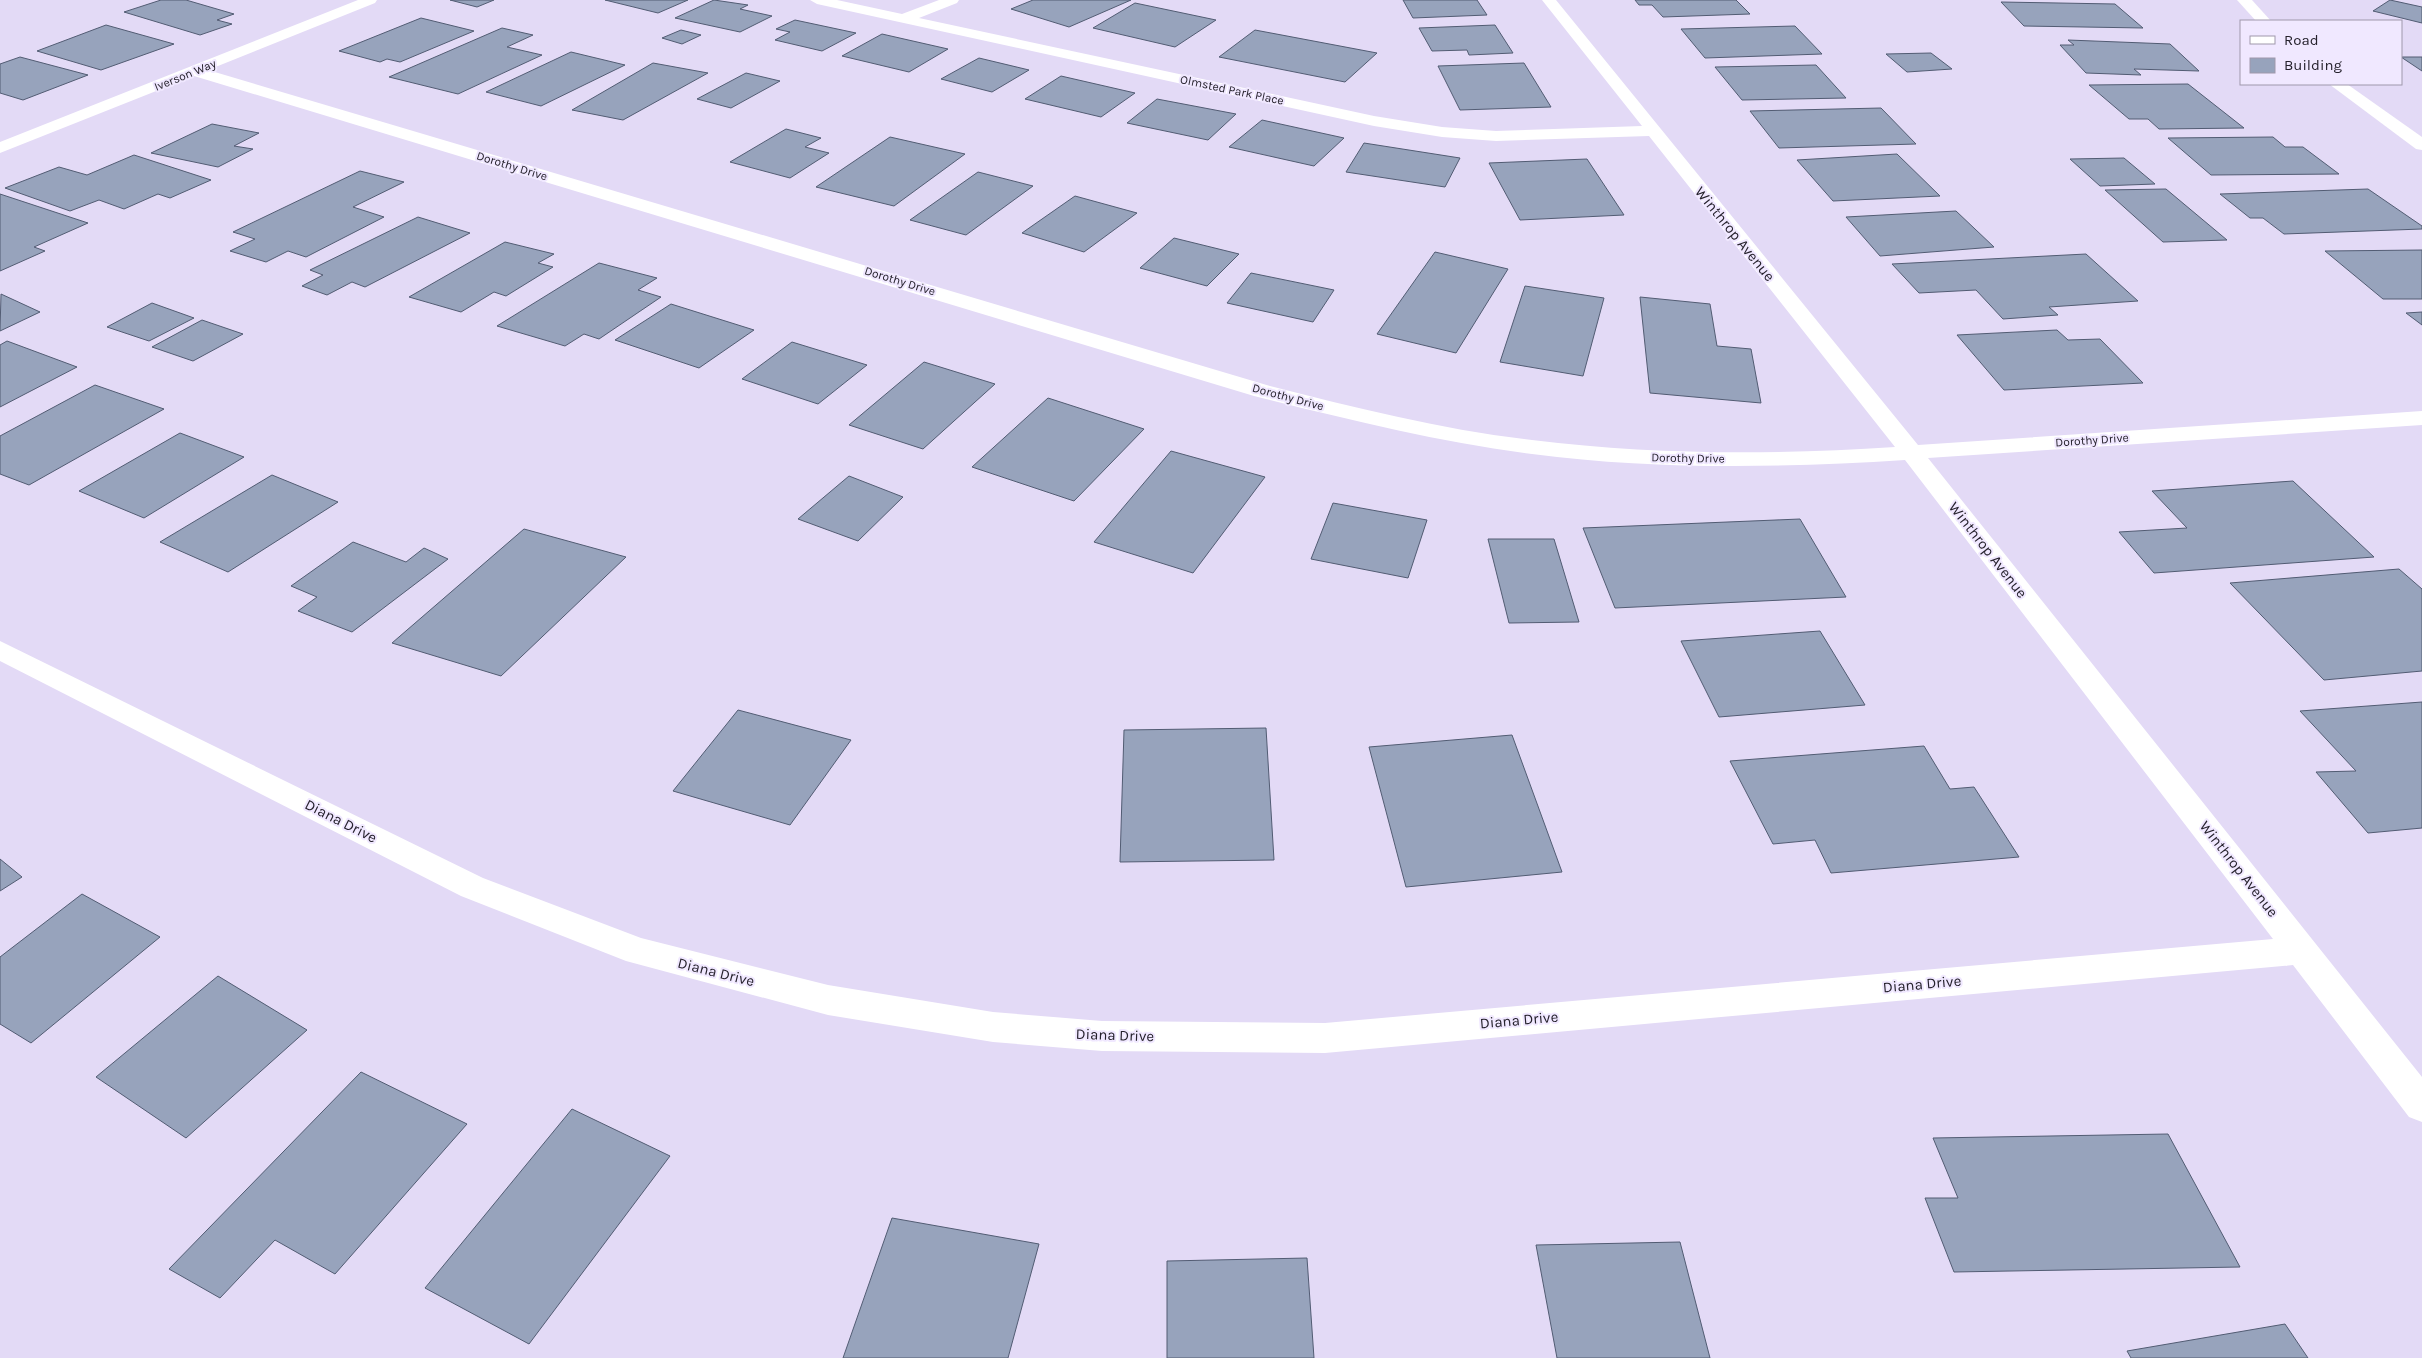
<svg xmlns="http://www.w3.org/2000/svg" width="2422" height="1358" font-family="Karla,sans-serif">
<style>
.building{fill:#97a3bc;stroke:#525c73}
.lines{fill:none;stroke-linecap:round;stroke-linejoin:round}
.minor{fill:#fff;fill-rule:evenodd}
.labels{text-anchor:middle;stroke-width:4;stroke-linejoin:round;paint-order:stroke}
.far-street-label{font-size:12px;fill:#25212c;stroke:#f0e8ff}
.street-label{font-size:15px;fill:#25212c;stroke:#f0e8ff}
</style>
<rect width="100%" height="100%" fill="#e3daf6"/>
<g class="building">
<polygon points="161,0 186,0 234,14 217,20 232,24 200,35 124,12"/>
<polygon points="450,0 494,0 477,7"/>
<polygon points="605,0 688,0 658,13"/>
<polygon points="714,0 748,5 740,9 772,16 740,32 675,18"/>
<polygon points="1033,0 1131,0 1069,27 1011,9"/>
<polygon points="1403,0 1477,0 1487,15 1413,18"/>
<polygon points="1635,0 1736,0 1750,14 1663,17 1652,5 1639,5"/>
<polygon points="2390,0 2422,7 2422,23 2373,11"/>
<polygon points="2001,2 2115,4 2143,28 2024,26"/>
<polygon points="1135,3 1216,20 1175,47 1093,28"/>
<polygon points="421,18 474,31 400,62 387,59 380,62 339,51"/>
<polygon points="795,20 856,33 822,51 775,40 790,32 776,29"/>
<polygon points="106,25 174,44 101,70 37,51"/>
<polygon points="1495,25 1513,53 1469,55 1467,50 1432,51 1419,28"/>
<polygon points="1795,26 1822,54 1705,58 1681,29"/>
<polygon points="502,28 533,35 507,47 542,55 458,94 389,77"/>
<polygon points="681,30 701,35 682,44 662,38"/>
<polygon points="1255,30 1377,53 1345,82 1219,57"/>
<polygon points="882,34 948,49 909,72 842,56"/>
<polygon points="2068,40 2170,44 2199,71 2134,69 2141,75 2086,73 2060,45 2074,45"/>
<polygon points="571,52 625,65 541,106 486,92"/>
<polygon points="1931,53 1952,69 1907,72 1886,54"/>
<polygon points="20,57 88,75 23,100 0,93 0,64"/>
<polygon points="2401,57 2422,57 2422,71"/>
<polygon points="979,58 1029,70 992,92 941,79"/>
<polygon points="653,63 708,73 623,120 572,110"/>
<polygon points="1524,63 1551,107 1460,110 1438,66"/>
<polygon points="1816,65 1846,98 1742,100 1715,67"/>
<polygon points="746,73 780,81 731,108 697,99"/>
<polygon points="1061,76 1135,93 1101,117 1025,99"/>
<polygon points="2188,84 2244,128 2159,129 2148,119 2129,119 2089,85"/>
<polygon points="1157,99 1236,114 1208,140 1127,123"/>
<polygon points="1881,108 1916,144 1779,148 1750,111"/>
<polygon points="1262,120 1344,138 1314,166 1229,147"/>
<polygon points="212,124 259,133 234,146 253,149 218,167 151,153"/>
<polygon points="786,129 821,138 805,147 829,153 790,178 730,162"/>
<polygon points="890,137 965,154 894,206 816,187"/>
<polygon points="2273,137 2285,147 2303,147 2339,174 2211,175 2168,138"/>
<polygon points="1364,143 1460,158 1445,187 1346,172"/>
<polygon points="1897,154 1940,196 1833,201 1797,160"/>
<polygon points="134,155 211,180 170,198 158,194 124,209 99,200 70,211 5,188 59,167 87,175"/>
<polygon points="2124,158 2155,184 2100,186 2070,159"/>
<polygon points="1587,159 1624,215 1520,220 1489,163"/>
<polygon points="360,171 404,182 353,207 384,217 306,257 288,251 266,262 230,251 255,239 233,232"/>
<polygon points="978,172 1033,186 966,235 910,220"/>
<polygon points="2166,189 2227,240 2163,242 2105,190"/>
<polygon points="2368,189 2422,226 2422,229 2284,234 2263,218 2250,218 2220,194"/>
<polygon points="0,194 88,223 34,247 45,251 0,271"/>
<polygon points="1075,196 1137,213 1084,252 1022,233"/>
<polygon points="1956,211 1994,247 1880,256 1846,217"/>
<polygon points="418,217 470,233 365,287 352,282 327,295 302,286 323,275 310,270"/>
<polygon points="1174,238 1239,254 1207,286 1140,268"/>
<polygon points="505,242 554,254 538,263 553,267 506,296 494,292 461,312 409,297"/>
<polygon points="2422,250 2422,299 2383,299 2325,251"/>
<polygon points="1435,252 1508,269 1456,353 1377,334"/>
<polygon points="2086,254 2138,301 2049,307 2058,315 2003,319 1976,290 1919,293 1892,264"/>
<polygon points="599,263 657,278 638,290 661,297 599,339 584,334 565,346 497,326"/>
<polygon points="1251,273 1334,290 1313,322 1227,303"/>
<polygon points="1525,286 1604,298 1583,376 1500,362"/>
<polygon points="1,294 40,312 0,331"/>
<polygon points="1640,297 1710,304 1717,346 1751,349 1761,403 1650,393"/>
<polygon points="152,303 194,318 149,341 107,327"/>
<polygon points="671,304 754,330 699,368 615,340"/>
<polygon points="2422,312 2422,325 2406,313"/>
<polygon points="202,320 243,334 193,361 152,347"/>
<polygon points="2057,330 2068,340 2100,339 2143,383 2004,390 1957,335"/>
<polygon points="7,341 77,367 0,407 0,345"/>
<polygon points="792,342 867,365 818,404 742,379"/>
<polygon points="924,362 995,384 923,449 849,425"/>
<polygon points="95,385 164,409 29,485 0,474 0,436"/>
<polygon points="1048,398 1144,429 1074,501 972,467"/>
<polygon points="180,433 244,457 144,518 79,491"/>
<polygon points="1171,451 1265,477 1193,573 1094,542"/>
<polygon points="272,475 338,502 228,572 160,542"/>
<polygon points="849,476 903,497 858,541 798,519"/>
<polygon points="2293,481 2374,557 2154,573 2119,532 2187,528 2152,491"/>
<polygon points="1333,503 1427,520 1408,578 1311,559"/>
<polygon points="1800,519 1846,597 1615,608 1583,528"/>
<polygon points="524,529 626,557 501,676 392,643"/>
<polygon points="1488,539 1554,539 1579,622 1509,623"/>
<polygon points="353,542 406,562 424,548 448,559 352,632 298,611 317,597 291,586"/>
<polygon points="2399,569 2422,589 2422,671 2324,680 2230,583"/>
<polygon points="1820,631 1865,705 1719,717 1681,641"/>
<polygon points="2422,702 2422,828 2368,833 2316,772 2356,771 2300,711"/>
<polygon points="738,710 851,740 790,825 673,791"/>
<polygon points="1266,728 1274,860 1120,862 1124,730"/>
<polygon points="1512,735 1562,872 1406,887 1369,747"/>
<polygon points="1924,746 1950,789 1974,787 2019,857 1831,873 1815,840 1773,844 1730,761"/>
<polygon points="0,859 22,877 0,891"/>
<polygon points="82,894 160,937 31,1043 0,1024 0,957"/>
<polygon points="218,976 307,1030 186,1138 96,1077"/>
<polygon points="361,1072 467,1124 335,1274 275,1240 220,1298 169,1269"/>
<polygon points="572,1109 670,1156 529,1344 425,1288"/>
<polygon points="2168,1134 2240,1267 1954,1272 1925,1198 1958,1198 1933,1138"/>
<polygon points="892,1218 1039,1244 1008,1358 843,1358"/>
<polygon points="1680,1242 1710,1358 1557,1358 1536,1245"/>
<polygon points="1307,1258 1314,1358 1167,1358 1167,1261"/>
<polygon points="2285,1324 2308,1358 2131,1358 2127,1351"/>
</g>
<g class="lines">
<g class="minor">
<path d="M358,0H377L375,3L208,70L1270,386C1356,408 1444,430 1532,440C1653,455 1774,455 1895,447L1649,136L1496,141L1442,137L1374,126L817,4L810,0H837L902,14L939,0H959L957,3L919,18L1374,116L1442,127L1496,131L1642,126L1542,0H1556L1918,445L2422,411V425L1928,458L2422,1077V1122L2409,1117L2293,965L1325,1053L1102,1051L993,1042L828,1015L626,961L461,896L0,661V641L483,878L641,938L828,985L993,1012L1102,1021L1325,1023L2273,939L1905,460C1781,468 1655,470 1532,454C1438,442 1346,419 1254,396L194,76L0,153V142Z"/>
<polygon points="2237,0 2252,0 2271,21 2256,21"/>
<polygon points="2329,84 2347,84 2422,137 2422,150 2416,149"/>
</g>
</g>
<g class="labels">
<g class="far-street-label">
<text transform="translate(185 75) rotate(-22)" y="4">Iverson Way</text>
<text transform="translate(1232 90) rotate(12)" y="4">Olmsted Park Place</text>
<text transform="translate(512 166) rotate(17)" y="4">Dorothy Drive</text>
<text transform="translate(900 281) rotate(17)" y="4">Dorothy Drive</text>
<text transform="translate(1288 397) rotate(15)" y="4">Dorothy Drive</text>
<text transform="translate(2092 440) rotate(-4)" y="4">Dorothy Drive</text>
<text transform="translate(1688 458) rotate(1)" y="4">Dorothy Drive</text>
</g>
<g class="street-label">
<text transform="translate(1735 234) rotate(51)" y="5">Winthrop Avenue</text>
<text transform="translate(1988 550) rotate(52)" y="5">Winthrop Avenue</text>
<text transform="translate(341 821) rotate(27)" y="5">Diana Drive</text>
<text transform="translate(2239 869) rotate(52)" y="5">Winthrop Avenue</text>
<text transform="translate(716 972) rotate(14)" y="5">Diana Drive</text>
<text transform="translate(1922 984) rotate(-5)" y="5">Diana Drive</text>
<text transform="translate(1519 1020) rotate(-5)" y="5">Diana Drive</text>
<text transform="translate(1115 1035) rotate(2)" y="5">Diana Drive</text>
</g>
</g>
<rect x="2240" y="20" width="162" height="65" fill="#f0e8ff" stroke="#9f98ab"/>
<rect x="2250" y="36" width="25" height="8" fill="#ffffff" stroke="#9f98ab"/>
<text x="2284" y="45" font-size="15" fill="#25212c">Road</text>
<rect x="2250" y="58" width="25" height="15" fill="#97a3bc" stroke="#9f98ab"/>
<text x="2284" y="70" font-size="15" fill="#25212c">Building</text>
</svg>
